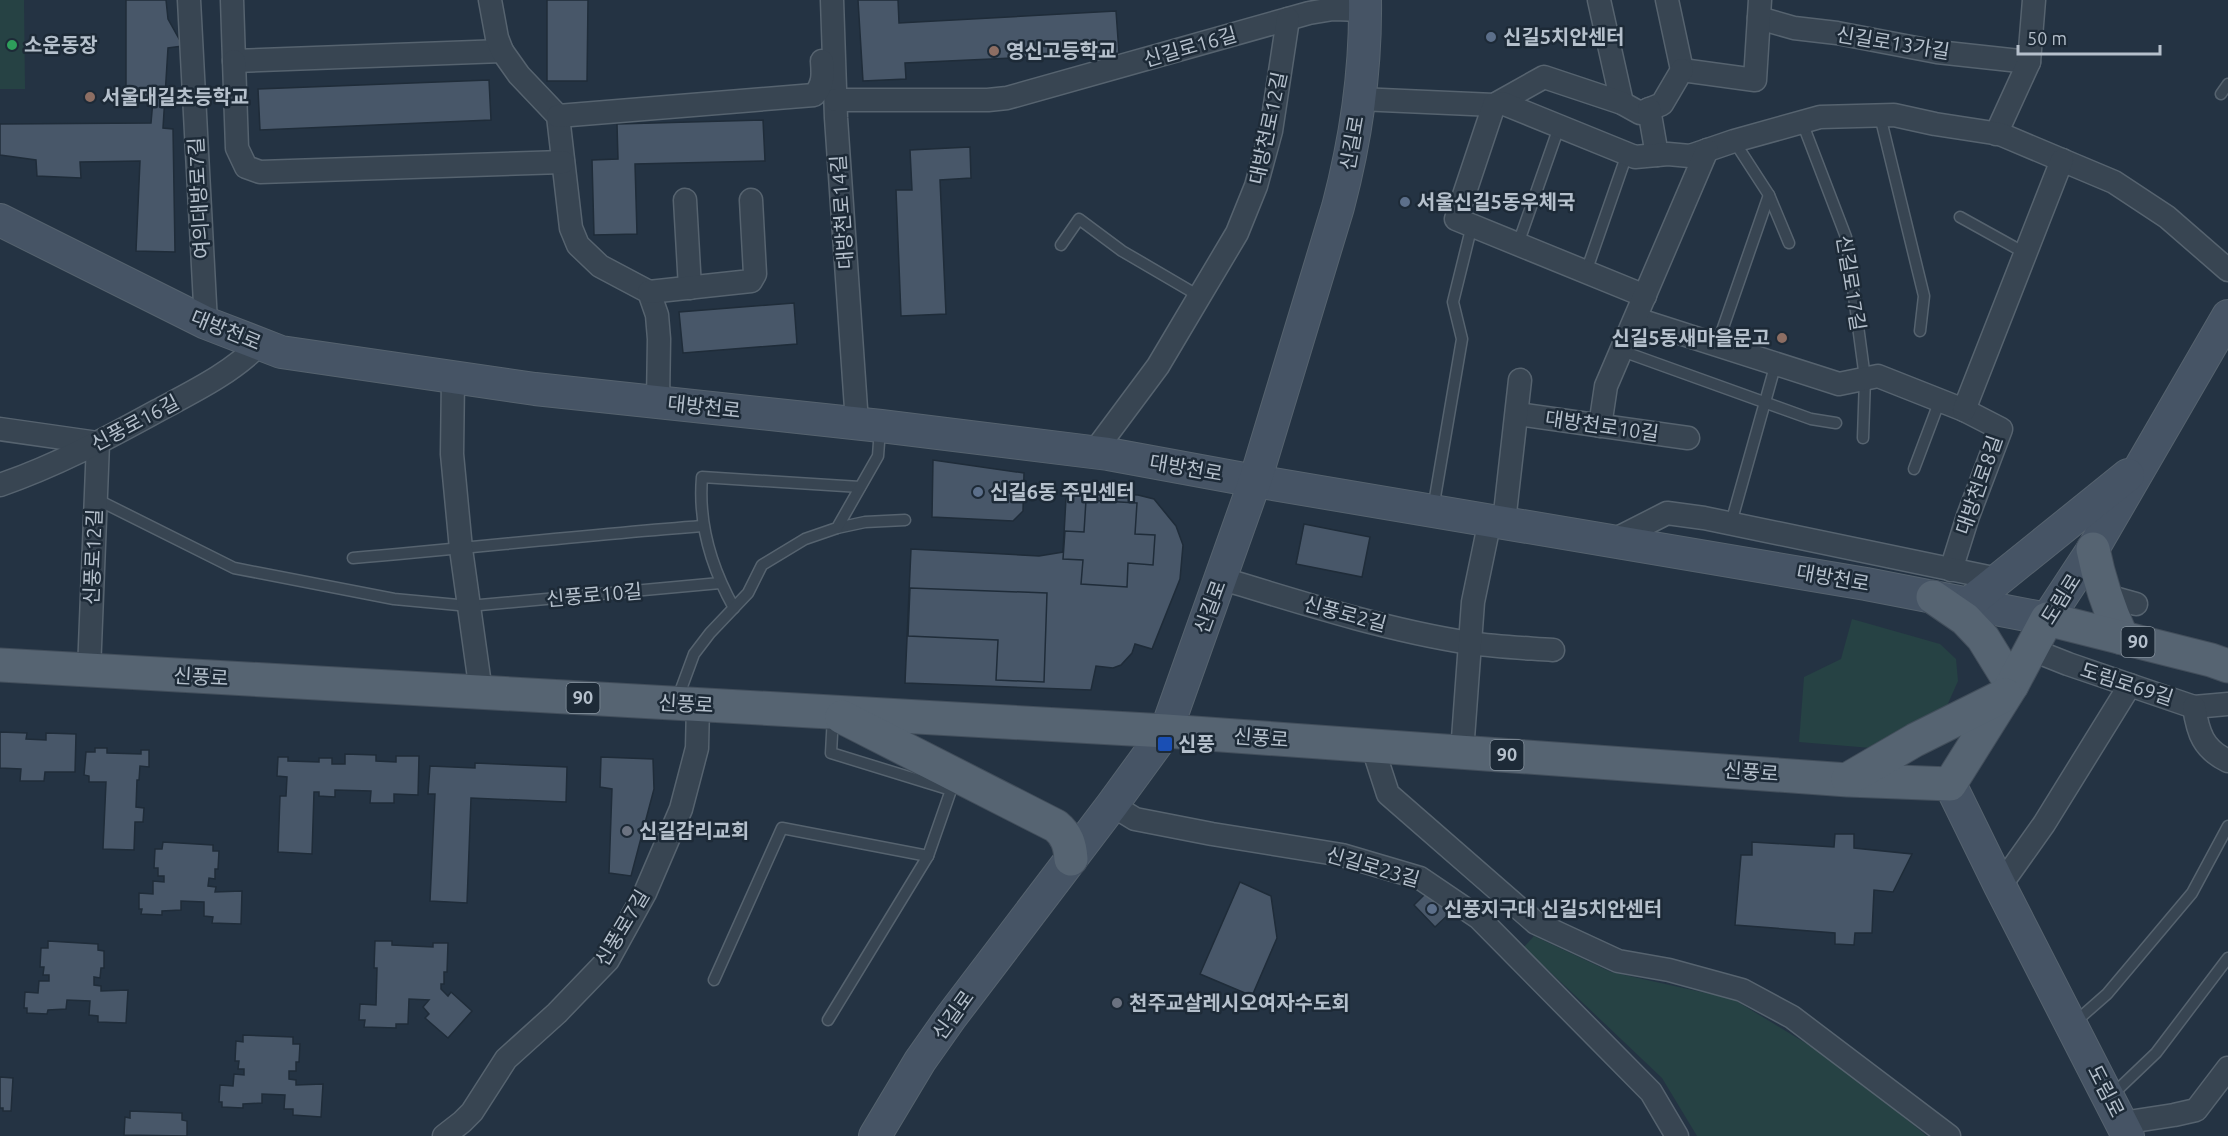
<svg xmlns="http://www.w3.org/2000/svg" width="2228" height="1136" font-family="Ubuntu,'Noto Sans KR',sans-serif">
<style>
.green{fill:#264244}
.building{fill:#485769;stroke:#1f2c39;stroke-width:1.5}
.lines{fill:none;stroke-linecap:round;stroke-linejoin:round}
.lane-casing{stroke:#56636f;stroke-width:13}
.street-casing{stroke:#56636f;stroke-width:25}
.secondary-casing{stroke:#56636f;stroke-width:34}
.primary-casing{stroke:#424e5b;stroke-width:35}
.lane{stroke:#384552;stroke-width:10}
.street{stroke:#384552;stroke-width:22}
.secondary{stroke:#465465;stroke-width:32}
.primary{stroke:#566472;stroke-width:33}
.service-dot{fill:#5c6f8a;stroke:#1d2a37;stroke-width:2}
.leisure-dot{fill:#2e9e5b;stroke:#1d2a37;stroke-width:2}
.education-dot{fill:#8d6e63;stroke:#1d2a37;stroke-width:2}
.transit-dot{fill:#1a4fb4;stroke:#1d2a37;stroke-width:2}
.worship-dot{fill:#6b7280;stroke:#1d2a37;stroke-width:2}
.labels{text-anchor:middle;stroke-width:5;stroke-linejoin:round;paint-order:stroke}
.shield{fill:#1d2a37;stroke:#87939f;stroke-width:1.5}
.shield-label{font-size:18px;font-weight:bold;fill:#b5c0cc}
.poi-label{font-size:20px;font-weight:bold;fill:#b5c0cc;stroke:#1d2a37;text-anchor:start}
.street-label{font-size:20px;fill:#b5c0cc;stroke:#1d2a37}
</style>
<rect width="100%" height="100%" fill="#243343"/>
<g class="green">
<polygon points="0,0 24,0 25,89 0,89"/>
<polygon points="1852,619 1940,644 1956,659 1958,681 1946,708 1871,748 1799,742 1804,677 1841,659"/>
<polygon points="1534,936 1611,972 1733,999 1835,1061 1927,1136 1697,1136 1662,1078 1524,947"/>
</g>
<g class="building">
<polygon points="126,0 166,0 168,19 183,46 168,48 163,128 173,129 175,252 136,251 140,161 80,162 81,178 37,176 36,160 0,155 0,124 151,123 153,100 126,89"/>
<polygon points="547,0 588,0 587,81 547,81"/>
<polygon points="858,0 898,0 899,23 1116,11 1119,53 905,63 906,79 863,81"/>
<polygon points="489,80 491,120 260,130 258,89"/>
<polygon points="763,120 765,161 635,164 637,234 594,235 592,160 618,159 617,124"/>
<polygon points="970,147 971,178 940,180 946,314 901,316 896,190 912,190 910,150"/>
<polygon points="794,303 797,344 683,353 679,312"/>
<polygon points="933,460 1024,473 1023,511 1013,521 932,517"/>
<polygon points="1086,492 1138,495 1154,499 1176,526 1183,545 1180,579 1152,649 1135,644 1132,653 1121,665 1113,668 1096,666 1091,690 905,683 911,549 1039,556 1063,552 1066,498"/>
<polygon points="1086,500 1137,503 1135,534 1155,535 1153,565 1128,563 1127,587 1081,584 1083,560 1063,559 1065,531 1084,532"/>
<polygon points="1304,524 1370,537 1362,577 1296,564"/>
<polygon points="910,588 1047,593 1044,682 996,680 998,640 908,636"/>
<polygon points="0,732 27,733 26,739 46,740 46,733 76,734 75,772 45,772 44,781 20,781 21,769 0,768"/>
<polygon points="95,748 107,748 107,753 141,754 141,750 149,750 149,767 140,766 139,780 137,780 136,807 144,808 143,822 135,822 134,850 103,849 106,782 89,782 89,776 84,775 86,752 95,752"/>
<polygon points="345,754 376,755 376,761 396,762 396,756 419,756 418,795 394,794 394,803 370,803 371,791 335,790 335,797 319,796 319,792 314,792 312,854 278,852 280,796 286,796 287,777 277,776 278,757 288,757 288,761 319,762 319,758 332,758 332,764 345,764"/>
<polygon points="601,757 653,759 654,789 631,876 609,873 612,789 600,787"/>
<polygon points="475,763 567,767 566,802 471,798 467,903 430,901 435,794 428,794 430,766 475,768"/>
<polygon points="1835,834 1854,834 1854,848 1912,854 1893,892 1874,890 1872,933 1855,933 1854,945 1835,944 1835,933 1735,925 1741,855 1752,855 1752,842 1834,847"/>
<polygon points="163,842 213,845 213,851 219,851 218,869 215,869 215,879 209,878 208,886 216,887 215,892 242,891 241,924 212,923 213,917 204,916 204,902 181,901 181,910 162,911 162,915 141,914 142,909 139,909 139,893 153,894 153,881 164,882 164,876 158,876 158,868 154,868 155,849 162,849"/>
<polygon points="1240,882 1271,896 1277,938 1252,996 1200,974"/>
<polygon points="1428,891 1450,913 1435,927 1414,905"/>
<polygon points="48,941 98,944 98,950 104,951 104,968 101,968 100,978 94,977 94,985 101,986 101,991 128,990 126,1023 98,1022 98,1016 89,1015 90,1001 67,1000 66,1009 48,1010 47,1014 27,1013 27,1008 24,1008 25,992 38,993 39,981 49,981 49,975 43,975 44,967 40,967 41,948 48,948"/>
<polygon points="375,941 392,941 392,945 433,947 433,943 448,943 447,972 444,972 444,984 441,984 441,989 448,996 451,992 472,1011 448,1038 425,1018 429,1014 423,1007 429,1000 409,999 408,1024 396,1024 396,1028 364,1027 365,1020 359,1020 360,1004 376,1005 377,968 374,968"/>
<polygon points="243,1035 293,1037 293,1044 300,1044 299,1062 296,1062 296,1071 289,1071 289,1079 296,1080 296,1085 323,1084 321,1117 293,1115 293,1109 284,1109 285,1095 262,1094 262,1103 243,1104 243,1108 222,1107 222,1102 219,1102 220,1085 233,1086 234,1074 244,1075 244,1069 238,1069 239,1061 235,1061 236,1041 243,1042"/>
<polygon points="0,1077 13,1078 11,1111 3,1111 3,1108 0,1108"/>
<polygon points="130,1111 182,1113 182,1120 187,1121 187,1136 124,1135 125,1117 130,1118"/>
</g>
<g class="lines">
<g class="lane-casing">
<g id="lane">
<polyline points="2221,94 2228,84"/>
<polyline points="1880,116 1924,296 1920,331"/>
<polyline points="1802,122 1846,237 1865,378 1863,438"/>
<polyline points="1734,141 1769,195 1789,243"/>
<polyline points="1960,217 2025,253"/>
<polyline points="1518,244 1559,127"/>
<polyline points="1061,245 1079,219 1122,251 1199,296"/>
<polyline points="1586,272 1627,154"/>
<polyline points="1717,345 1769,195"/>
<polyline points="1622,351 1811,419 1836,423"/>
<polyline points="1914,469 1940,400"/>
<polyline points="96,499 234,568 394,599 469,606 720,583"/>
<polyline points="1433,509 1462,339 1453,302 1472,225"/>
<polyline points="1731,523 1776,363"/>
<polyline points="837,528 865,522 905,520"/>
<path d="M353,558C470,548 586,535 702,526"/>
<path d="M734,608C711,567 698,524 702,477L860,487"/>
<polyline points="677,700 694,654 710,633 748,593 762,565 805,539 837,528 878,456 880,429"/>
<polyline points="833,716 831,753 951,790 928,856"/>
<polyline points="714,980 782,828 928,856 828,1020"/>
<polyline points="2074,1023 2107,994 2192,893 2228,826"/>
<polyline points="2112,1095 2156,1053 2228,958"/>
</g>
</g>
<g class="street-casing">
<g id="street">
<polyline points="189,0 206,323"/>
<polyline points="232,0 234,61 502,51"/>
<polyline points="490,0 497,38 502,51 519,75 558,116 571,228 578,245 600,266 649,292 657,315 659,339 658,402"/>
<polyline points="832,0 836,118 857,423"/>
<polyline points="1599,0 1622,103"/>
<polyline points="1667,0 1682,70"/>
<polyline points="1759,18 1794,28 1837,33 1937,52 2029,62"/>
<polyline points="234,61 237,148 246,167 260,172 563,162"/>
<polyline points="1682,70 1755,80 1760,0"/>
<polyline points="1359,99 1494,105 1544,77 1622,103 1640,113 1662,104 1682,70"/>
<polyline points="836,100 988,100 1007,98 1309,13 1333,9 1365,10"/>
<polyline points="1649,109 1657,155"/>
<path d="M558,116L814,95C824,85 823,74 822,61"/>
<polyline points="1996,134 2029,62 2034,0"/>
<polyline points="685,200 690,288"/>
<polyline points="649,292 751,281 755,274 751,200"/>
<polyline points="1645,296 1456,219 1494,105 1502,103 1635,157 1668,154 1690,156 1734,141 1820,117 1894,115 1935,124 2000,134 2114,182 2167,217 2228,270"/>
<polyline points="1636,319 1839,384 1878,376 1964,410 2001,429 1968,516 1951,570"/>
<polyline points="453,377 452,454 461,549 481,692"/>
<polyline points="1964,410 2062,160"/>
<polyline points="1517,414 1688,438"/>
<polyline points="1600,426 1606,386 1707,150"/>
<polyline points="0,429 98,443 89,671"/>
<polyline points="1094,452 1158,366 1237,233 1256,186 1271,131 1288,19"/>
<path d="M0,485C55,466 106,439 157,411C194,391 230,374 260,344"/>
<polyline points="1504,522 1520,380"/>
<polyline points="1612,541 1667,513 1704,518 1998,579"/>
<path d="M1220,578C1302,603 1386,630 1470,643C1497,647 1525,648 1553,650"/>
<polyline points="2106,584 2107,590 2111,597 2136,604"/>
<polyline points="2030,649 2068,664 2194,707 2228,704"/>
<path d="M2194,707C2198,733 2203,749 2228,761"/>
<polyline points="1372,745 1388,794 1536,923 1618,961 1669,970 1742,990 1792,1017 1949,1136"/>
<polyline points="1462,752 1473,602 1490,520"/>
<polyline points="1112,805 1135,819 1212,834 1342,855 1420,878 1479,918 1651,1092 1677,1136"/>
<polyline points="2000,886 2044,824 2130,685"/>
<polyline points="2122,1123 2174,1115 2196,1110 2228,1068"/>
<polyline points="444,1136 462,1122 472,1112 506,1059 557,1013 608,960 645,893 681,809 697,748 698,705"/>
</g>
</g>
<g class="secondary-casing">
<g id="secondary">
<polyline points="0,220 206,323 281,352 535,389 881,426 1108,454 1255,481 1866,584 2047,619 2093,549 2228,316"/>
<polyline points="1968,604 2128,475"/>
<polyline points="1950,784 2000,886 2128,1136"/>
<path d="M875,1136L920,1061L951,1017L1112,805L1166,731L1255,481L1338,207C1356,139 1366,70 1365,0"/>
</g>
</g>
<g class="primary-casing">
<g id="primary">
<path d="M2093,549C2099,580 2109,609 2122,638"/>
<polyline points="1933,597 1965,619 1983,638 2012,685"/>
<polyline points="0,665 1166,731 1848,780 1950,784 2012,685 2047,619 2211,660 2228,666"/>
<path d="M842,717L1056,826C1067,835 1070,845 1071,859"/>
<polyline points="1848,779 1915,740 2005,695"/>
</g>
</g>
<use href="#lane" class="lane"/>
<use href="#street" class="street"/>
<use href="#secondary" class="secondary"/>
<use href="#primary" class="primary"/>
</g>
<g class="service-dot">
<circle cx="1491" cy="37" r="6"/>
<circle cx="1405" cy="202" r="6"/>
<circle cx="978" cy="492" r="6"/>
<circle cx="1432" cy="909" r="6"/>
</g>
<circle class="leisure-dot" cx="12" cy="45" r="6"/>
<g class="education-dot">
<circle cx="994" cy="51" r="6"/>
<circle cx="90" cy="97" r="6"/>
<circle cx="1782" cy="338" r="6"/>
</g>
<rect class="transit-dot" x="1157" y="736" width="16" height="16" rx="3"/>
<g class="worship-dot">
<circle cx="627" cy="831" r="6"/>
<circle cx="1117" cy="1003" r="6"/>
</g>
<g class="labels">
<g class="shield">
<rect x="2121.5" y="627" width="33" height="30" rx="4.5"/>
<rect x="566.5" y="683" width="33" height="30" rx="4.5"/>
<rect x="1490.5" y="740" width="33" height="30" rx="4.5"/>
</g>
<g class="shield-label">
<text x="2138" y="648">90</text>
<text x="583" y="704">90</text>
<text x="1507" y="761">90</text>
</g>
<g class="poi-label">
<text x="1503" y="44">신길5치안센터</text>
<text x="24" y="52">소운동장</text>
<text x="1006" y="58">영신고등학교</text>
<text x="102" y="104">서울대길초등학교</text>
<text x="1417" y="209">서울신길5동우체국</text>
<text x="1770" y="345" text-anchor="end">신길5동새마을문고</text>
<text x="990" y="499">신길6동 주민센터</text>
<text x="1178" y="751">신풍</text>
<text x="639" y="838">신길감리교회</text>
<text x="1444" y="916">신풍지구대 신길5치안센터</text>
<text x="1129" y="1010">천주교살레시오여자수도회</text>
</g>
<g class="street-label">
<text transform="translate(1893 43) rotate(9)" y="7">신길로13가길</text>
<text transform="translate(1190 47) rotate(-16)" y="7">신길로16길</text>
<text transform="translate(1268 128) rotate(-78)" y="7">대방천로12길</text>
<text transform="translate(1352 143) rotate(-80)" y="7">신길로</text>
<text transform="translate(199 198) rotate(-93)" y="7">여의대방로7길</text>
<text transform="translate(842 212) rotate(-94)" y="7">대방천로14길</text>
<text transform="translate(1851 283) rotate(81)" y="7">신길로17길</text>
<text transform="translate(226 330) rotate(22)" y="7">대방천로</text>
<text transform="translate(704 407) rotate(6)" y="7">대방천로</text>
<text transform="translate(135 423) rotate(-28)" y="7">신풍로16길</text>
<text transform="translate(1602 426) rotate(8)" y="7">대방천로10길</text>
<text transform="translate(1186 468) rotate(10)" y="7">대방천로</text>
<text transform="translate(1979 485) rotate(-71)" y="7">대방천로8길</text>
<text transform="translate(93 557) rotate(-88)" y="7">신풍로12길</text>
<text transform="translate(1833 578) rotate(10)" y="7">대방천로</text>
<text transform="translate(594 595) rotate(-5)" y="7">신풍로10길</text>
<text transform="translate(2061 599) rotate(-58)" y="7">도림로</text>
<text transform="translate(1210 607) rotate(-70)" y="7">신길로</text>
<text transform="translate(1345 614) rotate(15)" y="7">신풍로2길</text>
<text transform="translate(201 677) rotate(3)" y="7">신풍로</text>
<text transform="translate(2127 684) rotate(18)" y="7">도림로69길</text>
<text transform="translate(686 704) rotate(3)" y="7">신풍로</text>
<text transform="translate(1261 738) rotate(4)" y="7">신풍로</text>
<text transform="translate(1751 772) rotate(4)" y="7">신풍로</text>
<text transform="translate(1373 867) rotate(16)" y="7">신길로23길</text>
<text transform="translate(622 928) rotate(-59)" y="7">신풍로7길</text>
<text transform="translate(953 1015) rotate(-54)" y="7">신길로</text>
<text transform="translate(2106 1091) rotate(63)" y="7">도림로</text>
</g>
</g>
<path d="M2018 45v9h142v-9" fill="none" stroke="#b5c0cc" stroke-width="3"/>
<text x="2027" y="45" font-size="18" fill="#b5c0cc" stroke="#1d2a37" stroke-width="4.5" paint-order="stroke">50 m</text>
</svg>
